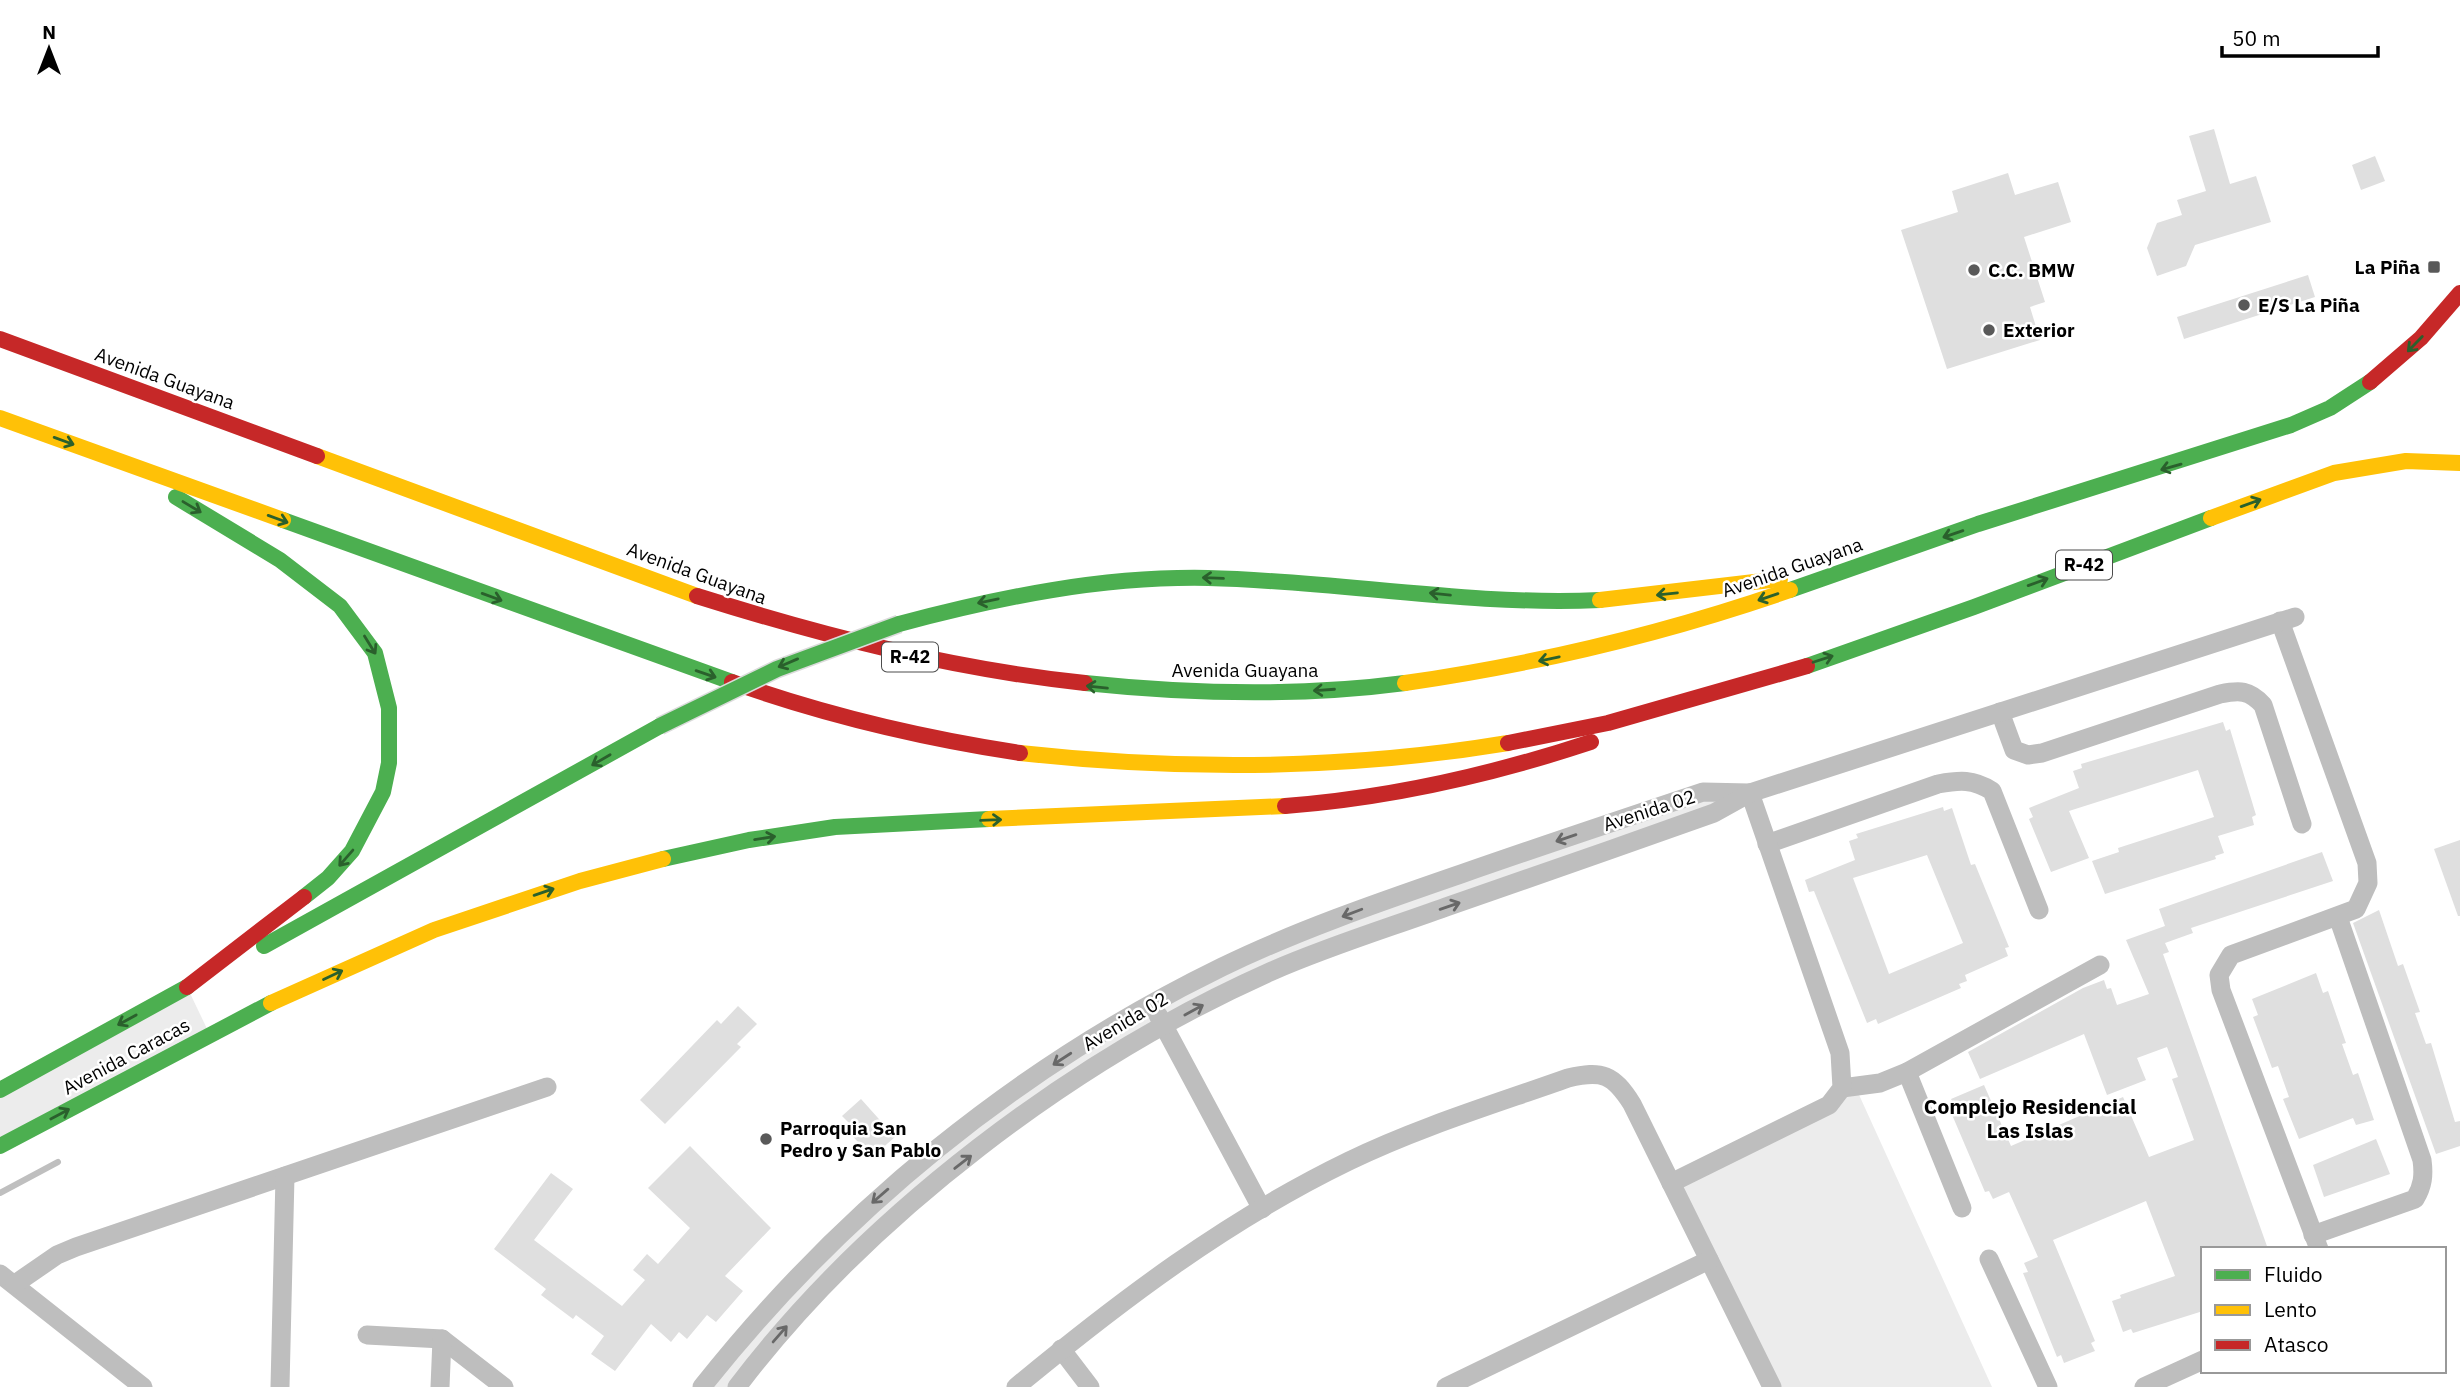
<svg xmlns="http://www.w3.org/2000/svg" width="2460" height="1387" font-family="'IBM Plex Sans',sans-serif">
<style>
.green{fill:#ececec}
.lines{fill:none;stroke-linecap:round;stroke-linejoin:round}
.stream{stroke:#bfbfbf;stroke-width:6}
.building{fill:#dfdfdf;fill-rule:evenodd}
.street{stroke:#bebebe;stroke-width:19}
.fast{stroke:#4caf50;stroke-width:16}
.slow{stroke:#ffc107;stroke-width:16}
.jam{stroke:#c62828;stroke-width:16}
.fast-bridge-casing{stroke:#dbdbdb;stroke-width:19;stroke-linecap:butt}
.fast-bridge{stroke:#4caf50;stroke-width:16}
.oneway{stroke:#2a602c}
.oneway2{stroke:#686868}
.poi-dot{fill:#595959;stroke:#fff;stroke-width:2.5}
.labels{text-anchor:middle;stroke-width:5;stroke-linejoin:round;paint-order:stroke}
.shield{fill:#fff;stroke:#4c4c4c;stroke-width:2}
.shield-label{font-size:18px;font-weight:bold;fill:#000}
.poi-label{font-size:19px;font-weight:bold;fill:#000;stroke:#fff;text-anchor:start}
.street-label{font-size:19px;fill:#000;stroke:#fff}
.neighbourhood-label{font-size:21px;font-weight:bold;fill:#000;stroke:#fff}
</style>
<rect width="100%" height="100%" fill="#fff"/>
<g class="green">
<polygon points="1703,792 1750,793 1351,940 1137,1043 912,1204 737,1387 702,1387 941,1144 1223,966"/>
<polygon points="187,987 210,1035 0,1146 0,1090"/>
<polygon points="1840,1053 1992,1387 1772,1387 1671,1183 1829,1105"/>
</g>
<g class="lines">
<polyline class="stream" points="0,1193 58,1162"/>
</g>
<g class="building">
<polygon points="2214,129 2230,184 2256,176 2271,222 2195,245 2186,266 2157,276 2147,248 2157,223 2182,215 2177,200 2206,191 2189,136"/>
<polygon points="2375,156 2385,181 2361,190 2352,165"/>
<polygon points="2008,173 2015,195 2058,182 2071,222 2024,237 2045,302 2030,307 2040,340 1947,369 1901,230 1958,212 1952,191"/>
<polygon points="2308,275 2315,297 2184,339 2177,317"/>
<polygon points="2223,722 2226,731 2230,729 2256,815 2252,817 2254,825 2218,836 2224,853 2215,856 2216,859 2105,894 2092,861 2119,852 2118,848 2214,817 2198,770 2069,811 2089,858 2051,872 2029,819 2033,817 2029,808 2079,788 2073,771 2082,768 2081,764"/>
<path d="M1943,807L1944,811L1952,808L1971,865L1975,864L2009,947L2005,948L2008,956L1965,975L1967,981L1959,984L1961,988L1878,1024L1876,1019L1867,1023L1814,891L1809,892L1805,880L1855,860L1849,841L1858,838L1856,834ZM1927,855L1963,943L1889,974L1853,878Z"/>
<polygon points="2460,840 2460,916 2458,916 2434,849"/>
<polygon points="2322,852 2333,881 2191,928 2193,933 2165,943 2169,952 2163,954 2268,1249 2203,1249 2203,1311 2133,1333 2131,1329 2123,1332 2112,1301 2121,1298 2120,1295 2175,1276 2146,1201 2053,1240 2095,1341 2091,1343 2095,1351 2064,1363 2061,1355 2057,1357 2023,1273 2028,1272 2024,1263 2038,1257 2009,1192 1993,1199 1989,1191 1985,1192 1950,1110 1955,1108 1951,1099 1984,1085 2011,1146 2123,1097 2149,1157 2194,1140 2172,1079 2178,1077 2167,1047 2137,1058 2146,1080 2107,1095 2084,1034 1980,1079 1968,1052 2083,988 2104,980 2107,989 2111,988 2117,1005 2149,994 2126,940 2165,926 2159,909"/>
<polygon points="2379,910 2398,966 2403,964 2420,1012 2415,1013 2426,1044 2431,1043 2455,1122 2460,1121 2460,1146 2436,1154 2353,923"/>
<polygon points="2316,973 2323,993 2328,991 2346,1043 2342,1044 2353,1075 2358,1073 2374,1120 2356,1125 2353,1118 2299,1139 2283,1099 2289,1097 2278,1066 2272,1068 2253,1017 2258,1015 2252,999"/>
<polygon points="738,1006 757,1024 737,1044 741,1047 665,1124 640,1100 717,1020 721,1024"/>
<polygon points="861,1099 895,1137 872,1157 845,1128 850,1124 842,1116"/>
<polygon points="2376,1139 2390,1174 2324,1197 2313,1165"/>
<polygon points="690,1146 771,1228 725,1276 743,1291 716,1322 707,1315 687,1339 679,1332 671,1342 651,1324 615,1371 591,1354 604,1336 576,1315 573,1319 541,1295 546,1289 494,1249 551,1173 573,1189 534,1240 622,1306 645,1280 633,1270 647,1254 658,1264 690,1228 648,1188"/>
</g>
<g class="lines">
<g class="street">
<polyline points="2280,621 2367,863 2368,883 2356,909 2231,955 2219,975 2221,990 2319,1249"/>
<path d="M2000,712L2014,750L2028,755L2042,753L2220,694C2240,690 2249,690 2263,705L2302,824"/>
<path d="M1767,844L1938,784C1960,780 1973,779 1992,791L2039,910"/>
<polyline points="1158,1015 1262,1209"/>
<polyline points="1907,1072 1962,1208"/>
<polyline points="1842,1088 1880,1083 1907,1072 2100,965"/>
<polyline points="1671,1183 1829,1105 1842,1088 1840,1053 1750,793"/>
<path d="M2313,1235L2415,1199C2423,1186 2424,1175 2422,1160L2338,917"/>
<polyline points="1989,1259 2048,1387"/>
<polyline points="0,1274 143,1387"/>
<polyline points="15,1284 57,1255 76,1247 547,1087"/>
<polyline points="367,1335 442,1339 504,1387"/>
<polyline points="1061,1349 1090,1387"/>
<polyline points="280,1387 285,1176"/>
<polyline points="440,1387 442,1339"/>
<path d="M702,1387C842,1210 1019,1066 1222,967C1298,930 1380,902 1461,874C1541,846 1622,819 1703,792L1749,793"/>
<path d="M737,1387C868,1214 1074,1059 1272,971C1329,946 1388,928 1446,907C1535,876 1625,845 1714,813L1750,793L2295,617"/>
<path d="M1016,1387C1120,1301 1227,1220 1349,1161C1419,1127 1495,1104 1568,1078C1602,1070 1613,1074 1632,1104L1772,1387"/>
<polyline points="1446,1387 1709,1260"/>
<polyline points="2144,1387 2203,1360"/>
</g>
<g class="fast">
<polyline points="176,497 280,560 340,606 375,653 389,708 389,763 383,792 352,851 328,878 304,897"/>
<polyline points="283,520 732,682"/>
<polyline points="1790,590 1978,524 2291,425 2330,408 2370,382"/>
<path d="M899,624C1000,597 1103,576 1208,578C1339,581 1469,606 1600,600"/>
<polyline points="1807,666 1974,607 2211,518"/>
<path d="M1085,683C1190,694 1299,697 1405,683"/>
<polyline points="663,859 749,840 835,827 989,819"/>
<polyline points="264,946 660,726"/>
<polyline points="0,1090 187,987"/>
<polyline points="0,1146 271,1003"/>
</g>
<g class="slow">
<polyline points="0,418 283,520"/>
<polyline points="317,456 697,596"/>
<polyline points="2211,518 2334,473 2406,461 2460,463"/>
<polyline points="1600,600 1780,579"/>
<path d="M1405,683C1537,664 1663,634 1790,590"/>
<path d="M1020,753C1183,771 1346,770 1508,743"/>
<polyline points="989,819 1285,806"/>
<polyline points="271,1003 434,930 580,881 663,859"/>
</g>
<g class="jam">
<polyline points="0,339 317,456"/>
<polyline points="2370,382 2421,338 2460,293"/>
<path d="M697,596C824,636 952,669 1085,683"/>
<path d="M732,682C825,715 922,738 1020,753"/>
<polyline points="1508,743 1608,723 1807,666"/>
<path d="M1285,806C1390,798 1491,775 1591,742"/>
<polyline points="187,987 304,897"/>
</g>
<g class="fast-bridge-casing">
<polyline id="fast-bridge" points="660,726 777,669 899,624"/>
</g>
<use href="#fast-bridge" class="fast-bridge"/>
</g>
<defs><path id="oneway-shaft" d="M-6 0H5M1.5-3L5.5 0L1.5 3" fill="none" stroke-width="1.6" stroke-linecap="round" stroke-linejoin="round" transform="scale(1.75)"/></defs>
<g class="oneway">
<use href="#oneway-shaft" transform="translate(2415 344) rotate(134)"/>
<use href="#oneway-shaft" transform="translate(64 441) rotate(20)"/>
<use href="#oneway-shaft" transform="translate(2171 467) rotate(164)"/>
<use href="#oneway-shaft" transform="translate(2251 503) rotate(-20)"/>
<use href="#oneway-shaft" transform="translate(192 507) rotate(31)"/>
<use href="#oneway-shaft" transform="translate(278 519) rotate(20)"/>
<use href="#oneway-shaft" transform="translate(1953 534) rotate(161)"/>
<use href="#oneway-shaft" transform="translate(1213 578) rotate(-178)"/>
<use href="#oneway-shaft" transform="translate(2038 582) rotate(-20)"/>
<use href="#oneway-shaft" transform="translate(1440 594) rotate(-174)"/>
<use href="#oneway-shaft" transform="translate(1667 594) rotate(174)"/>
<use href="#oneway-shaft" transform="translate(492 597) rotate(20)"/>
<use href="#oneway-shaft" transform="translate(1768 597) rotate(161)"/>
<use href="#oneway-shaft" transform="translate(988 601) rotate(168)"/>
<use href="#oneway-shaft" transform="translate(370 645) rotate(58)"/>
<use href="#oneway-shaft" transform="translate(1549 659) rotate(168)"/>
<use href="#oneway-shaft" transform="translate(1823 659) rotate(-18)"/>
<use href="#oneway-shaft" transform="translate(788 663) rotate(157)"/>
<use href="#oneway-shaft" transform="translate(706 674) rotate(19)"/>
<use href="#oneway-shaft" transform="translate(1097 687) rotate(-174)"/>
<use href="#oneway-shaft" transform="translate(1324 690) rotate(176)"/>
<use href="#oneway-shaft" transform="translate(601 760) rotate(150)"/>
<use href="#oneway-shaft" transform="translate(991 820) rotate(-2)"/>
<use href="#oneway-shaft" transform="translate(765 838) rotate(-9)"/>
<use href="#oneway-shaft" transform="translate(346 858) rotate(131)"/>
<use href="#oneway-shaft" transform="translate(544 892) rotate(-19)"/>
<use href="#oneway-shaft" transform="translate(333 975) rotate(-25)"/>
<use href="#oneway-shaft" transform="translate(127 1020) rotate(151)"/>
<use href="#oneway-shaft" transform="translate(60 1114) rotate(-28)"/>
</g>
<g class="oneway2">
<use href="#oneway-shaft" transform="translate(1566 838) rotate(161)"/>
<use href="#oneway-shaft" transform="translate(1450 906) rotate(-19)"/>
<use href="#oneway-shaft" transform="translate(1352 913) rotate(159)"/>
<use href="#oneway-shaft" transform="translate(1194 1010) rotate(-29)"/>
<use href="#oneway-shaft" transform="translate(1062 1059) rotate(147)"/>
<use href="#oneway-shaft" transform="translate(963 1162) rotate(-38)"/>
<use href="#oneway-shaft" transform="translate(880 1196) rotate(139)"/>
<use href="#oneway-shaft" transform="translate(780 1334) rotate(-49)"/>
</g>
<g class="poi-dot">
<rect x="2427" y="260" width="14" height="14" rx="3.5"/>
<circle cx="1974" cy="270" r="7"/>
<circle cx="2244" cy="305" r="7"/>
<circle cx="1989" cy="330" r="7"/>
<circle cx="766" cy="1139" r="7"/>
</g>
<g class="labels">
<g class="shield">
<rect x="2056" y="550.5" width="56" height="29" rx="5"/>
<rect x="882" y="642.5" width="56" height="29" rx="5"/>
</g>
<g class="shield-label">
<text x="2084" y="571">R-42</text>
<text x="910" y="663">R-42</text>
</g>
<g class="poi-label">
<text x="2420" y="274" text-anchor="end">La Piña</text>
<text x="1988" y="277">C.C. BMW</text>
<text x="2258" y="312">E/S La Piña</text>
<text x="2003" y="337">Exterior</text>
<text x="780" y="1135">Parroquia San<tspan x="780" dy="22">Pedro y San Pablo</tspan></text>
</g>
<g class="street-label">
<text transform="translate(165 378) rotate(20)" y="7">Avenida Guayana</text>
<text transform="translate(1792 567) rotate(-19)" y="7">Avenida Guayana</text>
<text transform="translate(697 573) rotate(20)" y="7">Avenida Guayana</text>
<text x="1245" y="677">Avenida Guayana</text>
<text transform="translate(1649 810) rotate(-18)" y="7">Avenida 02</text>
<text transform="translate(1125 1021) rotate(-31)" y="7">Avenida 02</text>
<text transform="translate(126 1056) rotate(-28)" y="7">Avenida Caracas</text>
</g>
<g class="neighbourhood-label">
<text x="2030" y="1114">Complejo Residencial<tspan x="2030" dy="24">Las Islas</tspan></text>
</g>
</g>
<rect x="2201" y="1247" width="245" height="126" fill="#ffffff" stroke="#999999" stroke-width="2"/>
<rect x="2215" y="1270" width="35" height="10" fill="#4caf50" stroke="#999999" stroke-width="2"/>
<text x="2264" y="1282" font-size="21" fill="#000000">Fluido</text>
<rect x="2215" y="1305" width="35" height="10" fill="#ffc107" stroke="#999999" stroke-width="2"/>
<text x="2264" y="1317" font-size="21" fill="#000000">Lento</text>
<rect x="2215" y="1340" width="35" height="10" fill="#c62828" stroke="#999999" stroke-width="2"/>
<text x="2264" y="1352" font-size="21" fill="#000000">Atasco</text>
<g transform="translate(49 49)" stroke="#ffffff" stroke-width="5" paint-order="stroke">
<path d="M0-5L12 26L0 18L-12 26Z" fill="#000000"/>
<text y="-10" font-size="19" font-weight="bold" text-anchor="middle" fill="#000000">N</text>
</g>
<path d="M2222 46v10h156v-10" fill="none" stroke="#000000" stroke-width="3.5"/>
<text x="2232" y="46" font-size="21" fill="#000000" stroke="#ffffff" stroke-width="5" paint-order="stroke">50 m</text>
</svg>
